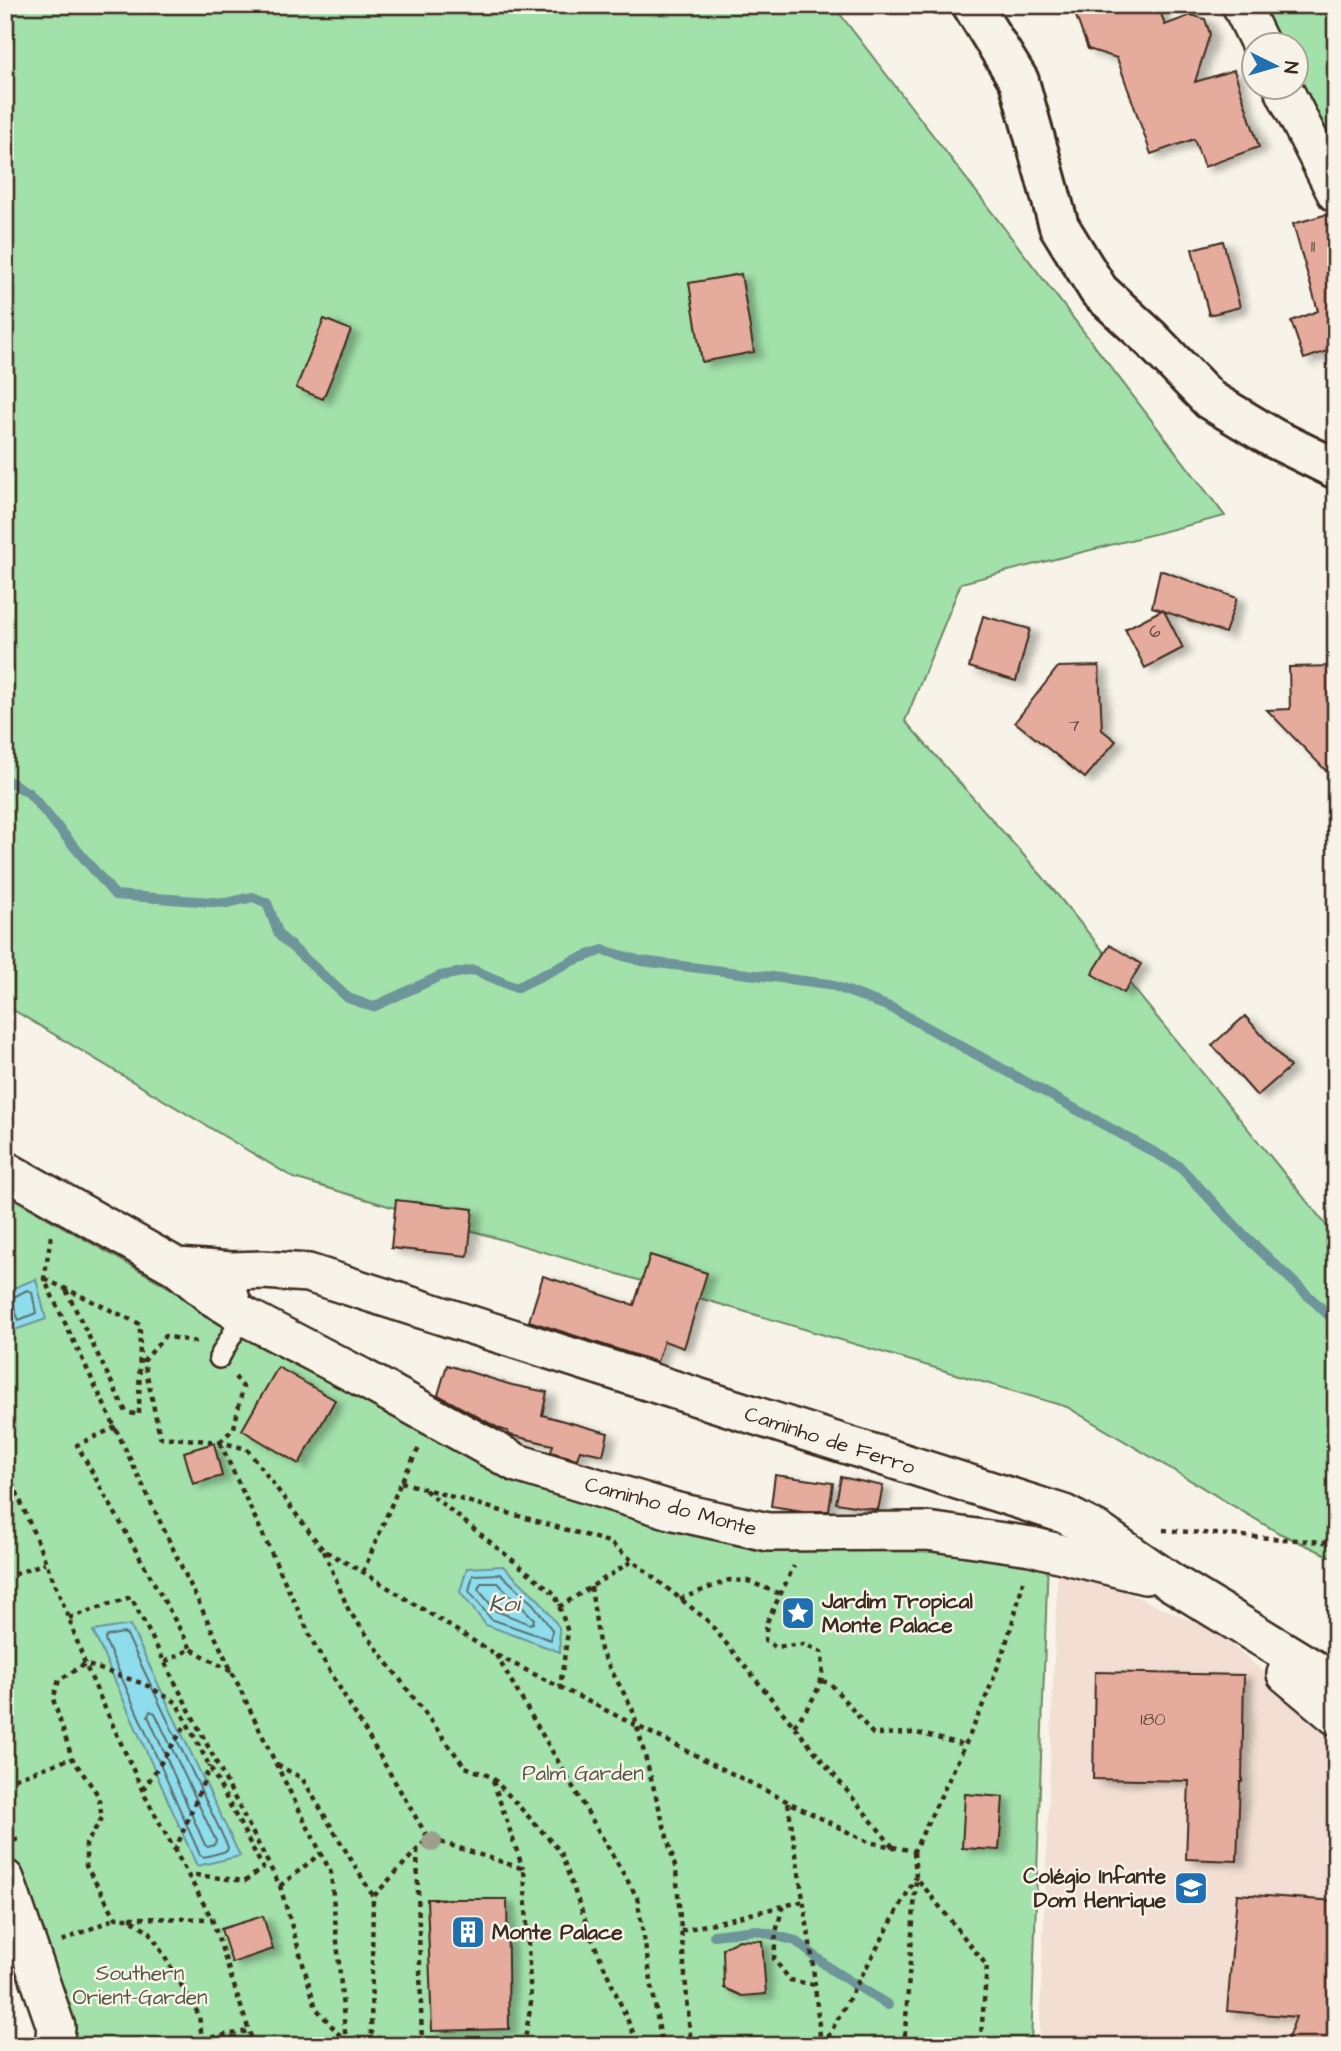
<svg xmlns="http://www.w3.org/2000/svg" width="1341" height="2051" font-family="'Architects Daughter',sans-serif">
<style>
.built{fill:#f2ded2}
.green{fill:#a2e1aa;stroke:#6e8664;stroke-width:2}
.water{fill:#8eddec;stroke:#6d959a;stroke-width:2}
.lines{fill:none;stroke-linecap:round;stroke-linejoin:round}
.shore{stroke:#5c7270;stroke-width:2}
.stream{stroke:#6d959a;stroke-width:10}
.building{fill:#e5ac9d;stroke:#3b2a1e;stroke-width:2;filter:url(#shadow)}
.lane-casing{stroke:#3b2a1e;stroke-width:24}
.street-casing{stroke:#3b2a1e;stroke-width:42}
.secondary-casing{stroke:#3b2a1e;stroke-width:44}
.path{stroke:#3b2a1e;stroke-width:4.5;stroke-dasharray:5 5;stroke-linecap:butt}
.lane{stroke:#f7f3e8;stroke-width:19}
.street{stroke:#f7f3e8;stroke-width:37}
.secondary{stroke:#f7f3e8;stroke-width:38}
.tree{fill:#9e9e8c}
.labels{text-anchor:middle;stroke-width:5;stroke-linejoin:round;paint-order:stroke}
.number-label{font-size:18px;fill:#664a3e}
.street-label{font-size:21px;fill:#3b2a1e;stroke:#f7f3e8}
.poi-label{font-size:21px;font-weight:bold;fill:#3b2a1e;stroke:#f7f3e8;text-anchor:start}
.park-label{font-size:21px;fill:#555841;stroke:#f7f3e8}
.water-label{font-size:23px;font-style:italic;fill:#505752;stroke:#f7f3e8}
</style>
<defs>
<filter id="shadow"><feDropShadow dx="8" dy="4.5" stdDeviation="3.5" flood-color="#0004"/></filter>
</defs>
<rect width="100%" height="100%" fill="#f7f3e8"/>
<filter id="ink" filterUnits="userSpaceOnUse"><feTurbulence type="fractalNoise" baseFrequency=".0143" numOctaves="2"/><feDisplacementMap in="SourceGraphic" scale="14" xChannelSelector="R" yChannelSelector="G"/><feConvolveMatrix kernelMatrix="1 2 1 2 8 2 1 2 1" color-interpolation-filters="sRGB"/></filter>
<g filter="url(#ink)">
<polygon class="built" points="1058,1563 1213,1630 1336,1730 1336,2046 1039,2046"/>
<g class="green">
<polygon points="5,5 833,5 1225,516 961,583 905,721 1042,876 1336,1237 1336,1559 1279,1533 1067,1407 294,1178 5,1005"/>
<polygon points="1241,5 1336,5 1336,191 1296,88 1296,46 1262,45"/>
<polygon points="5,1194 237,1326 529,1481 1048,1556 1031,2046 68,2046 5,1854"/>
</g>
<g class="water">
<polygon points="36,1279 46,1319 12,1331 6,1291"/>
<polygon points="503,1566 539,1600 559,1627 560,1652 486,1625 460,1592 467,1568"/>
<polygon points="130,1625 240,1856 197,1866 93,1631"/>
</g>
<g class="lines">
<g class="shore">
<polygon points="27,1290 32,1292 36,1313 19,1320 10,1299"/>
<polygon points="501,1574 534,1605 552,1630 551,1640 491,1619 469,1591 473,1575"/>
<polygon points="481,1583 498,1583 534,1619 533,1623 530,1624 496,1611 478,1589"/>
<polygon points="123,1633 127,1635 228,1847 227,1851 204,1857 200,1855 105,1640 107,1636"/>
<polygon points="150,1711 155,1713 216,1841 214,1845 208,1847 205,1845 148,1716"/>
</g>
<g class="stream">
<polyline points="5,779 29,793 115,895 226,903 253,897 267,903 279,935 348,998 373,1007 440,976 474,970 516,988 572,961 603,950 641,961 829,984 892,1008 1179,1166 1245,1236 1336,1322"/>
<polyline points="714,1935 755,1930 796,1941 832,1970 888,2005"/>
<polyline points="5,2041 26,2046"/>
</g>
</g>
<g class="building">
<polygon points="1072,5 1158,5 1165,25 1191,15 1205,19 1210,34 1195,82 1234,70 1259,147 1204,167 1194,139 1151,154 1117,58 1088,49"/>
<polygon points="1331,213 1336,214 1336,348 1304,359 1291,321 1318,311 1293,224"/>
<polygon points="1223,241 1240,307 1209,315 1192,249"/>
<polygon points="741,274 754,352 702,362 689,283"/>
<polygon points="324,319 351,330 323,399 296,388"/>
<polygon points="1160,570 1237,598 1225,633 1164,611 1183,648 1145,668 1125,629 1162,610 1152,607"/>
<polygon points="983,616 1030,629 1016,681 969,667"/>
<polygon points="1099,666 1102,730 1116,741 1085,778 1015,722 1058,667"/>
<polygon points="1336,666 1336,781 1267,710 1290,709 1289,667"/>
<polygon points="1110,945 1141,964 1124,993 1092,974"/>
<polygon points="1245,1016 1290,1067 1257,1096 1212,1045"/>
<polygon points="396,1200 473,1209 468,1256 391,1248"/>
<polygon points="650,1255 707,1273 684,1348 664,1341 657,1362 529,1321 543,1276 634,1305"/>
<polygon points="447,1365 512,1385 547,1392 542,1415 608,1433 603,1455 580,1450 577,1459 551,1452 553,1445 510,1435 507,1431 498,1428 438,1395"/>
<polygon points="278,1367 335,1400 299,1464 242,1430"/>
<polygon points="214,1443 222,1476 193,1484 184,1452"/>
<polygon points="775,1475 833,1483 829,1511 803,1511 771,1506"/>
<polygon points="841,1477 883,1486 878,1510 836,1503"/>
<polygon points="1095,1672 1244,1675 1242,1782 1240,1782 1237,1861 1186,1859 1189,1781 1093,1779"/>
<polygon points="965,1794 1003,1797 999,1850 962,1848"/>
<polygon points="1237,1894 1336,1901 1336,2046 1285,2046 1296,2017 1227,2011"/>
<polygon points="427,1899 507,1899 509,2029 432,2031"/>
<polygon points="263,1916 273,1949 232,1963 221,1929"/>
<polygon points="739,1940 762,1941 766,1994 742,1996 724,1988 723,1948"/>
</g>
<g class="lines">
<g class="lane-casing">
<polyline id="lane" points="219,1358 237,1326 246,1317 231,1271"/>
</g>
<g class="street-casing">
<g id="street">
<polyline points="1241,5 1261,46"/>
<polyline points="1283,88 1336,193"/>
<polyline points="5,1170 177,1267 231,1271 263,1270 308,1273 1064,1514 1099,1532 1171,1582 1336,1683"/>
<polyline points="177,1267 213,1297 246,1317 361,1377 517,1463 674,1511 768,1532 927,1531 1031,1546 1145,1575"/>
<polyline points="1286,1674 1336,1716"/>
<polyline points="5,1879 56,2027 54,2046"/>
</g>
</g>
<g class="secondary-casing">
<polyline id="secondary" points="972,5 1019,81 1059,226 1099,291 1151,339 1210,400 1273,438 1336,469"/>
</g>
<g class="path">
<polyline points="51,1236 44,1279 276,1764 331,1873 346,2043 343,2046"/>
<polyline points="45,1279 140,1324 139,1415 126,1412 66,1290"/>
<path d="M196,1342L165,1336L144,1361L160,1437L220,1442L247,1449L323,1550L363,1572L496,1655L868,1842L914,1851C957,1762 1002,1678 1023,1581"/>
<polyline points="116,1427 77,1445 191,1649"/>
<polyline points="220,1442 234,1428 243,1387 235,1377"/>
<polyline points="220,1443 314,1644 428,1838 524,1869 531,2002 524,2046"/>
<polyline points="5,1464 69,1618 85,1664 145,1796 212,1919 254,2046"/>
<polyline points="401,1482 609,1542 707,1620 893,1847"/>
<polyline points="425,1490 555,1594 568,1632 560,1687"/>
<polyline points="1163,1530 1336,1543"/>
<polyline points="324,1551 349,1611 465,1767 492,1777 560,1851 592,1939 639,2046"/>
<polyline points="363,1572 401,1482 419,1448"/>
<polyline points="5,1578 45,1563"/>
<polyline points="591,1587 600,1650 632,1708 676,1870 691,2046"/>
<polyline points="680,1599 729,1580 748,1581 780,1594"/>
<polyline points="559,1607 632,1561"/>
<polyline points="69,1618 131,1597 280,1886 316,2008 349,2046"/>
<polyline points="496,1655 637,1897 662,2046"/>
<polyline points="165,1662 191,1649 232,1672"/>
<polyline points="822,1681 830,1683 873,1734 917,1733 965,1745"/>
<path d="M794,1726C811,1703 828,1682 821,1652L804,1644L775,1647L765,1640L767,1622L794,1566"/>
<polyline points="277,1765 302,1778 373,1896 371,2032 388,2046"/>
<polyline points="493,1781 523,1869"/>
<polyline points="5,1782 72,1758"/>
<polyline points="143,1790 187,1723"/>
<polyline points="788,1803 812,1956 821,2046"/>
<polyline points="5,1809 18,1846"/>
<polyline points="417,1850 422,2046"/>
<polyline points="175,1851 210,1766"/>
<polyline points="914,1852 916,1877 987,1966 980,2046"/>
<polyline points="195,1875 245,1881 263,1868 176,1702 144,1684 85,1664 59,1680 53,1699 72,1758 98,1795 102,1818 86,1844 86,1866 116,1918 129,1918 150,1932 199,2015 202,2039 200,2046"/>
<polyline points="280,1886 321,1853"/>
<polyline points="374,1896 428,1838"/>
<polyline points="783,1906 776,1932 774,1959 790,1980 815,1985"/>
<polyline points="130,1918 212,1919"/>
<polyline points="681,1931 804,1901"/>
<polyline points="62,1941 116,1918"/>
<polyline points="202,2039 249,2031"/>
<polyline points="823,2046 916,1877"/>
<polyline points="904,2046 916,1879"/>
</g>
<use href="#lane" class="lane"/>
<use href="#street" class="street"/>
<use href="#secondary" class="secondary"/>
</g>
<circle class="tree" cx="432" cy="1842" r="10"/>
</g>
<defs>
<g id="sight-square" transform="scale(1.75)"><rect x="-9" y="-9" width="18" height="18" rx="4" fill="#1f6fb2" stroke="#f7f3e8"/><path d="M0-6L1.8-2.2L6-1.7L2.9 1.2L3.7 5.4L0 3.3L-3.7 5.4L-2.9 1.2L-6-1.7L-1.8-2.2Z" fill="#fff"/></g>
<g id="school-square" transform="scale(1.75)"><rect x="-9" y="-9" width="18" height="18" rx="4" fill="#1f6fb2" stroke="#f7f3e8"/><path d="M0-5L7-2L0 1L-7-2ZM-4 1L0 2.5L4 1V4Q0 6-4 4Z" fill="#fff"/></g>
<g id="building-square" transform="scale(1.75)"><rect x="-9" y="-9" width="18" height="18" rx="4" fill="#1f6fb2" stroke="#f7f3e8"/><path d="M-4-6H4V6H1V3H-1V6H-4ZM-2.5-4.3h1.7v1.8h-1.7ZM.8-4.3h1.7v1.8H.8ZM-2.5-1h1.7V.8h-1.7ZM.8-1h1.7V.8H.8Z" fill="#fff"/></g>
</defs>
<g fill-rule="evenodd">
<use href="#sight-square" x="798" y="1613"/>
<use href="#school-square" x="1191" y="1888"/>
<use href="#building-square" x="468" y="1932"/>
</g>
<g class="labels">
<g class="number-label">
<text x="1313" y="252">11</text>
<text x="1155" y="637">6</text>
<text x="1074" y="731">7</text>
<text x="1153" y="1725">180</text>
</g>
<g class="street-label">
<text transform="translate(830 1440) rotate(18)" y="7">Caminho de Ferro</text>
<text transform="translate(671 1506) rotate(15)" y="7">Caminho do Monte</text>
</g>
<g class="poi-label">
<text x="822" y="1608">Jardim Tropical<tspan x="822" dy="24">Monte Palace</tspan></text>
<text x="1166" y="1883" text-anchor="end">Colégio Infante<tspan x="1166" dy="24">Dom Henrique</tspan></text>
<text x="492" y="1939">Monte Palace</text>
</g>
<g class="park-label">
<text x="583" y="1780">Palm Garden</text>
<text x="140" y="1980">Southern<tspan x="140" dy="24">Orient-Garden</tspan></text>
</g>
<g class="water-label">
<text x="504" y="1611">Koi</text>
</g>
</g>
<rect width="1341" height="2051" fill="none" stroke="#f7f3e8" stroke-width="28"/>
<rect x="14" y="14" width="1313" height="2023" fill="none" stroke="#3b2a1e" stroke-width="2.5" filter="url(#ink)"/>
<g transform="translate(1275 66) rotate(95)"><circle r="33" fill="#f7f3e8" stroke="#aca397" stroke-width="2"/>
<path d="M0-5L12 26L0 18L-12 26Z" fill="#1f6fb2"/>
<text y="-10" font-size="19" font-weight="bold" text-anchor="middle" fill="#3b2a1e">N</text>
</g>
</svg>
